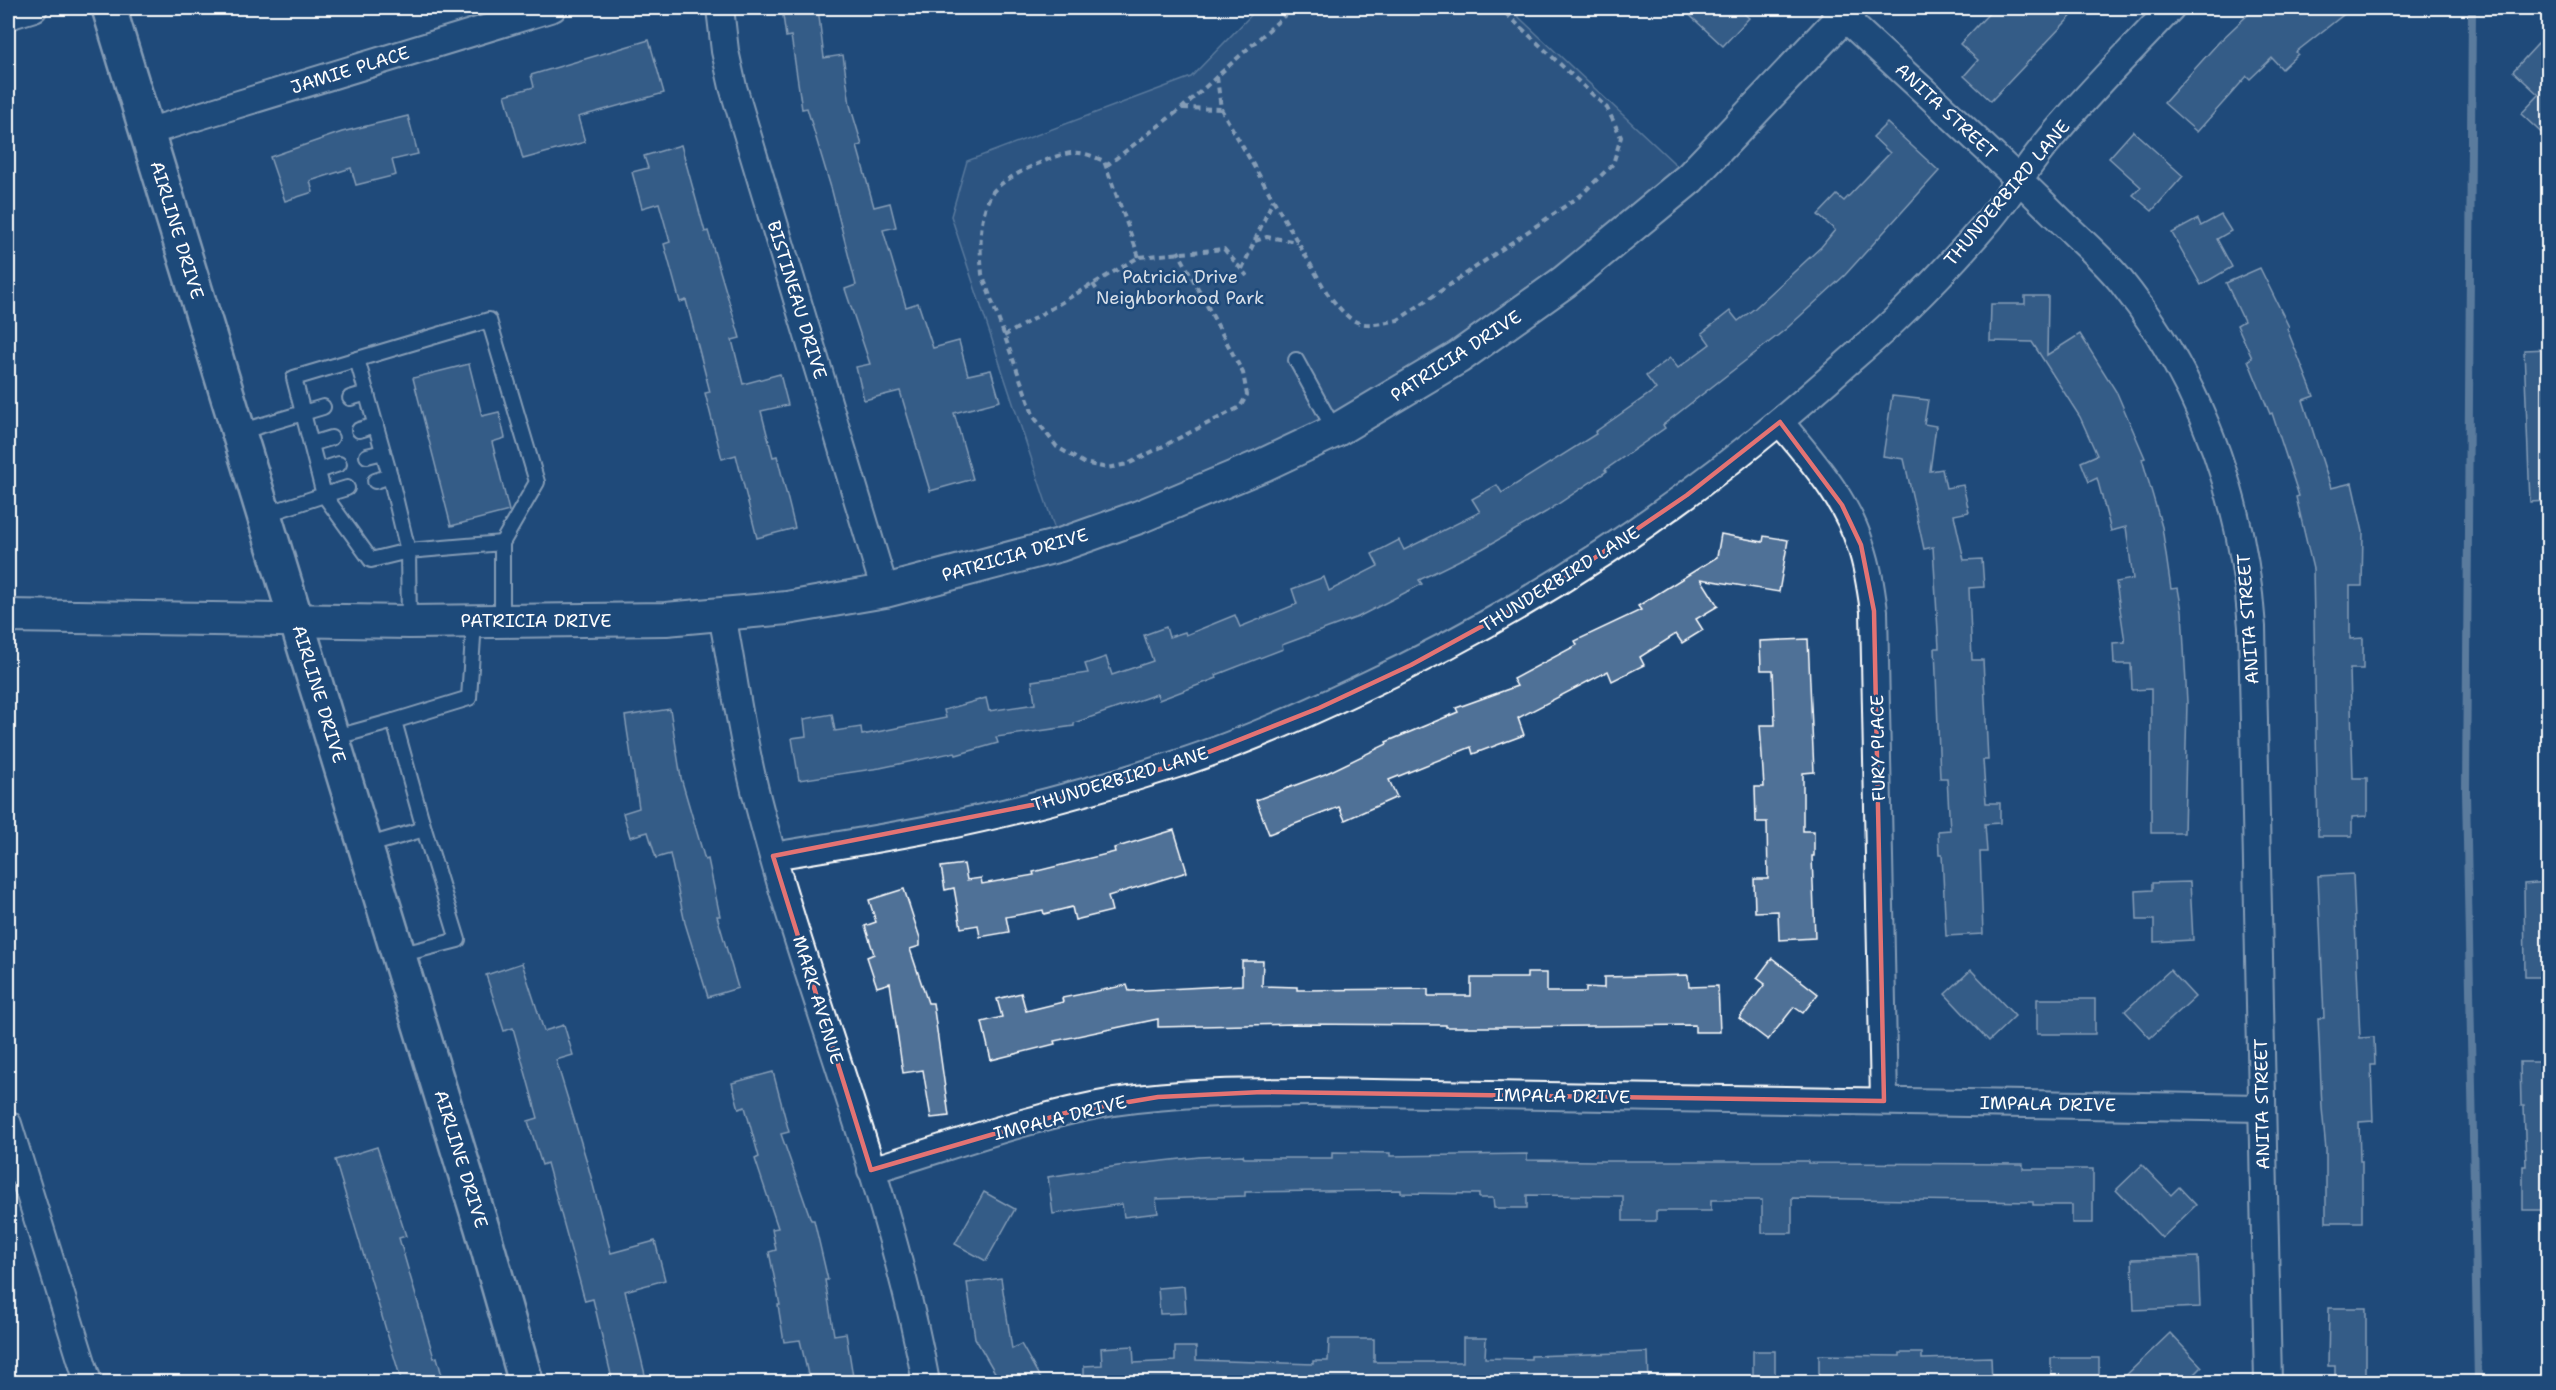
<svg xmlns="http://www.w3.org/2000/svg" width="2556" height="1390" font-family="'Shantell Sans',sans-serif">
<style>
.green{fill:#3c618b;stroke:#9eb0c5;stroke-width:1.5}
.lines{fill:none;stroke-linecap:round;stroke-linejoin:round}
.stream{stroke:#a3b5c8;stroke-width:8}
.building{fill:#507197;stroke:#fff;stroke-width:1.5}
.service-casing{stroke:#fff;stroke-width:18}
.minor-casing{stroke:#fff;stroke-width:30}
.tertiary-casing{stroke:#fff;stroke-width:36}
.secondary-casing{stroke:#fff;stroke-width:38}
.path{stroke:#fff;stroke-width:4;stroke-dasharray:6 4.5;stroke-linecap:butt}
.service{stroke:#1f4a7a;stroke-width:14}
.minor{stroke:#1f4a7a;stroke-width:26}
.tertiary{stroke:#1f4a7a;stroke-width:32}
.secondary{stroke:#1f4a7a;stroke-width:33}
.marked{fill:none;stroke:#e47373;stroke-width:4.5;stroke-linejoin:round}
.labels{text-anchor:middle;stroke-width:5;stroke-linejoin:round;paint-order:stroke}
.street-label{font-size:18px;fill:#fff;stroke:#1f4a7a}
.park-label{font-size:18px;fill:#d8dfe8;stroke:#1f4a7a}
</style>
<rect width="100%" height="100%" fill="#1f4a7a"/>
<filter id="ink" filterUnits="userSpaceOnUse"><feTurbulence type="fractalNoise" baseFrequency=".0167" numOctaves="2"/><feDisplacementMap in="SourceGraphic" scale="12" xChannelSelector="R" yChannelSelector="G"/><feConvolveMatrix kernelMatrix="1 2 1 2 8 2 1 2 1" color-interpolation-filters="sRGB"/></filter>
<g filter="url(#ink)">
<polygon class="green" points="1258,8 1509,8 1690,178 1335,431 1060,545 951,216 967,161 1191,77"/>
<g class="lines">
<polyline class="stream" points="2472,8 2466,792 2478,1382"/>
</g>
<g class="building">
<polygon points="782,8 818,8 824,58 843,55 850,105 862,145 857,146 874,207 890,203 896,227 883,230 906,307 918,303 933,348 959,341 968,375 991,370 1000,401 954,413 973,479 930,491 900,391 864,400 856,367 870,364 845,289 856,285 832,191 807,108 802,109 791,36 786,37"/>
<polygon points="1682,8 1738,8 1749,18 1723,46"/>
<polygon points="1994,8 2079,8 1991,101 1964,76 1978,60 1960,44"/>
<polygon points="2255,8 2352,8 2296,52 2298,54 2282,69 2272,58 2250,79 2247,76 2197,132 2164,103 2219,42"/>
<polygon points="2548,33 2548,139 2521,114 2539,95 2513,71"/>
<polygon points="649,40 664,93 578,117 585,142 523,159 505,95 534,87 531,75"/>
<polygon points="408,116 418,154 392,160 396,175 356,185 351,168 310,181 313,192 285,201 270,157 342,132"/>
<polygon points="1887,123 1939,171 1845,275 1786,329 1663,425 1665,428 1605,470 1607,471 1546,512 1482,549 1419,580 1422,584 1358,617 1282,645 1283,649 1216,675 1217,678 1159,700 1157,694 1074,723 1074,726 996,737 998,743 956,755 955,752 880,768 799,780 792,738 806,736 804,719 832,714 835,731 861,727 862,735 946,718 944,710 986,698 989,711 1035,704 1032,681 1088,673 1085,664 1106,657 1112,675 1153,661 1144,635 1166,627 1169,637 1185,632 1186,635 1235,615 1240,627 1297,604 1292,589 1324,577 1329,591 1378,566 1372,554 1399,540 1404,550 1480,512 1472,499 1497,485 1502,493 1596,434 1595,432 1656,389 1646,376 1670,358 1678,368 1710,344 1702,333 1730,311 1738,321 1755,308 1821,247 1835,230 1818,215 1837,195 1844,201 1890,153 1873,137"/>
<polygon points="2133,131 2183,176 2152,211 2133,195 2141,187 2109,158"/>
<polygon points="681,145 705,232 708,231 740,338 732,340 743,384 780,374 788,405 761,411 773,457 777,456 795,528 757,538 736,455 722,459 705,393 710,392 686,300 680,302 664,244 670,242 659,203 642,208 632,172 648,168 644,156"/>
<polygon points="2221,215 2231,231 2217,239 2232,267 2201,285 2172,233 2198,219 2201,226"/>
<polygon points="2260,268 2289,327 2287,329 2314,396 2303,400 2331,488 2352,483 2363,532 2362,586 2350,586 2350,639 2363,638 2363,669 2350,669 2353,778 2367,778 2367,816 2352,817 2352,836 2318,836 2313,569 2296,497 2299,496 2272,413 2270,414 2248,360 2252,358 2237,325 2244,321 2226,283"/>
<polygon points="2025,296 2048,296 2047,355 2080,334 2117,393 2145,458 2142,459 2162,527 2171,589 2178,588 2182,611 2187,702 2184,833 2151,833 2151,689 2132,690 2131,664 2114,664 2113,643 2125,642 2116,582 2133,579 2126,527 2111,531 2097,478 2089,482 2081,462 2097,455 2080,417 2032,342 1990,341 1991,304 2025,304"/>
<polygon points="2548,349 2548,501 2530,502 2524,350"/>
<polygon points="469,364 482,416 499,412 505,438 492,442 509,511 451,526 413,378"/>
<polygon points="1892,396 1928,400 1924,424 1936,426 1930,471 1942,469 1946,488 1963,485 1969,512 1954,515 1964,560 1982,559 1984,587 1969,588 1972,660 1983,660 1988,760 1983,760 1986,803 2000,803 2000,823 1985,824 1987,852 1980,852 1983,934 1946,936 1942,854 1939,854 1938,831 1950,830 1947,778 1940,778 1935,648 1939,648 1933,547 1924,549 1904,459 1883,456"/>
<polygon points="1721,534 1763,542 1764,536 1788,540 1779,592 1701,579 1718,606 1696,619 1703,630 1682,643 1676,634 1640,657 1644,665 1612,681 1608,671 1518,718 1524,735 1473,754 1471,747 1389,780 1397,797 1345,820 1339,807 1269,834 1256,800 1325,774 1387,744 1386,742 1458,712 1456,708 1517,686 1513,679 1577,645 1575,641 1641,610 1638,606 1717,557"/>
<polygon points="1808,639 1814,772 1803,773 1803,831 1814,831 1814,856 1812,856 1815,938 1779,940 1778,911 1755,912 1754,879 1768,879 1767,822 1756,822 1755,787 1764,787 1760,725 1775,725 1773,670 1761,670 1760,641"/>
<polygon points="670,709 681,778 705,860 708,859 720,916 717,916 738,988 708,997 685,923 670,854 656,858 648,832 630,837 623,813 639,808 625,716"/>
<polygon points="1174,830 1187,872 1108,896 1112,911 1075,920 1072,907 1044,914 1043,910 1006,917 1009,932 980,937 978,925 961,928 954,888 945,890 941,867 964,864 967,880 981,878 982,884 1034,875 1033,872 1115,852 1114,848"/>
<polygon points="2353,874 2360,1038 2374,1037 2375,1065 2371,1065 2373,1121 2359,1122 2360,1161 2362,1161 2362,1222 2326,1222 2326,1150 2322,1108 2318,1018 2324,1018 2318,876"/>
<polygon points="2190,882 2193,940 2154,942 2154,920 2137,920 2136,891 2152,890 2152,883"/>
<polygon points="2548,882 2548,977 2525,977 2524,884"/>
<polygon points="904,889 920,938 920,946 910,949 928,1003 933,1003 949,1116 931,1118 923,1070 903,1073 890,983 877,987 867,957 874,954 865,926 876,922 869,900"/>
<polygon points="1772,958 1818,994 1803,1013 1794,1007 1768,1040 1739,1018 1765,984 1757,978"/>
<polygon points="1242,961 1263,961 1262,986 1297,987 1297,990 1428,989 1428,996 1471,996 1471,978 1527,978 1527,973 1547,973 1547,992 1586,992 1586,987 1604,988 1604,977 1688,975 1689,987 1718,986 1720,1032 1695,1032 1695,1025 1504,1027 1446,1027 1446,1025 1296,1024 1158,1027 1158,1019 1054,1041 1055,1044 991,1060 982,1022 1002,1017 997,999 1021,993 1026,1011 1063,1002 1062,998 1127,985 1129,991 1242,985"/>
<polygon points="522,963 544,1031 564,1025 573,1055 556,1060 587,1162 611,1253 655,1241 665,1280 625,1291 647,1383 613,1383 593,1299 585,1301 547,1163 542,1165 528,1121 538,1118 513,1028 504,1031 486,975"/>
<polygon points="1971,970 2015,1016 1989,1041 1945,994"/>
<polygon points="2170,970 2195,997 2150,1038 2125,1011"/>
<rect x="2037" y="999" width="58" height="35"/>
<polygon points="2520,1062 2548,1062 2548,1210 2523,1210 2523,1166 2526,1166 2524,1106 2521,1106"/>
<polygon points="773,1072 789,1132 781,1134 811,1220 814,1220 828,1280 825,1280 834,1335 846,1333 854,1383 810,1383 800,1340 784,1342 778,1305 780,1305 769,1252 776,1250 772,1229 778,1228 755,1159 759,1157 745,1107 739,1109 732,1083"/>
<polygon points="377,1147 406,1236 399,1238 434,1358 437,1357 444,1383 402,1383 335,1160"/>
<polygon points="1332,1152 1390,1153 1390,1156 1527,1154 1527,1160 1595,1161 1808,1161 1808,1163 2023,1164 2023,1169 2093,1169 2093,1223 2072,1223 2072,1205 2033,1205 2033,1202 1792,1198 1792,1233 1762,1233 1762,1200 1711,1200 1711,1211 1656,1211 1656,1221 1623,1221 1623,1196 1527,1195 1527,1208 1494,1208 1493,1198 1479,1198 1479,1194 1401,1193 1401,1190 1245,1192 1245,1196 1156,1199 1158,1213 1124,1217 1122,1204 1053,1214 1048,1177 1118,1166 1199,1157 1243,1155 1244,1158 1332,1158"/>
<polygon points="2142,1165 2171,1195 2179,1187 2196,1205 2162,1238 2116,1190"/>
<polygon points="984,1192 1015,1209 986,1261 955,1244"/>
<polygon points="2198,1257 2200,1307 2134,1310 2132,1259"/>
<polygon points="1001,1278 1012,1349 1021,1344 1043,1383 1001,1383 975,1338 967,1283"/>
<polygon points="1184,1286 1186,1313 1160,1314 1158,1288"/>
<polygon points="2329,1308 2366,1308 2366,1383 2335,1383 2335,1366 2328,1366"/>
<polygon points="2170,1333 2202,1367 2186,1383 2118,1383"/>
<polygon points="1463,1338 1486,1338 1485,1358 1531,1359 1531,1356 1648,1352 1649,1383 1084,1383 1084,1366 1102,1365 1101,1348 1133,1346 1134,1363 1175,1361 1175,1347 1196,1347 1196,1360 1313,1364 1313,1361 1328,1361 1329,1339 1374,1339 1374,1362 1463,1362"/>
<rect x="1753" y="1351" width="22" height="32"/>
<polygon points="1900,1353 1922,1353 1922,1359 1991,1357 1992,1383 1819,1383 1819,1355 1900,1356"/>
<rect x="2051" y="1358" width="48" height="25"/>
</g>
<g class="lines">
<g class="service-casing">
<g id="service">
<polyline points="1296,360 1335,431"/>
<polyline points="350,398 367,393"/>
<polyline points="323,407 303,413 294,378 489,320 537,482 502,543"/>
<polyline points="359,430 376,425"/>
<polyline points="239,432 303,413 324,495 264,515"/>
<polyline points="311,444 331,438"/>
<polyline points="367,456 383,452"/>
<polyline points="318,471 339,464"/>
<polyline points="375,481 390,476"/>
<polyline points="347,488 324,495 371,560 408,551 390,476 357,359"/>
<polyline points="409,622 408,551 502,543 502,621"/>
<polyline points="333,738 394,721"/>
<polyline points="366,846 424,829"/>
<polyline points="399,955 458,940 424,829 394,721 469,698 474,622"/>
</g>
</g>
<g class="minor-casing">
<g id="minor">
<polyline points="720,8 725,51 733,87 885,591"/>
<path d="M1834,8C1908,77 1984,144 2056,216C2077,237 2101,257 2120,280C2201,381 2243,498 2252,627L2268,1382"/>
<polyline points="8,16 34,8"/>
<polyline points="147,132 553,8"/>
<path d="M1780,422C1811,460 1846,498 1861,547C1868,567 1871,589 1874,611L1884,1101"/>
<path d="M722,615C734,676 741,737 757,798C807,994 889,1182 926,1382"/>
<path d="M773,856C829,847 885,838 940,827C1020,811 1099,789 1177,764C1239,744 1298,718 1357,690C1532,609 1683,508 1828,380C1853,357 1879,336 1903,312C1933,283 1963,251 1990,219C2010,195 2026,168 2045,145C2084,97 2129,53 2171,8"/>
<polyline points="8,1124 88,1382"/>
<path d="M871,1170C949,1147 1034,1115 1114,1102C1180,1092 1248,1092 1315,1092L2262,1108"/>
</g>
</g>
<g class="tertiary-casing">
<polyline id="tertiary" points="8,616 409,622 666,619 787,608 885,591 1060,545 1139,517 1263,465 1335,431 1459,357 1564,282 1690,178 1851,8"/>
</g>
<g class="secondary-casing">
<polyline id="secondary" points="109,8 482,1228 526,1382"/>
</g>
<g class="path">
<path d="M1217,77L1221,109L1327,293C1353,325 1356,329 1398,320L1580,196L1613,164L1621,137L1607,108L1500,8"/>
<polyline points="1183,108 1221,109"/>
<polyline points="1106,166 1182,108 1293,8"/>
<polyline points="1255,241 1267,237 1298,242"/>
<path d="M1139,257L1104,161C1094,157 1085,152 1073,153C1056,153 1002,178 992,193C978,216 980,249 982,274L1034,417L1057,447L1084,463L1107,468L1128,464L1240,407L1247,395L1243,373L1178,251"/>
<polyline points="1242,269 1273,200"/>
<polyline points="1093,284 1102,298"/>
<polyline points="1004,336 1139,257 1224,249 1247,276"/>
</g>
<use href="#service" class="service"/>
<use href="#minor" class="minor"/>
<use href="#tertiary" class="tertiary"/>
<use href="#secondary" class="secondary"/>
</g>
</g>
<path d="M0 0H2556V1390H0ZM1780,422L1842,505L1861,545L1874,611L1884,1101L1262,1092L1158,1097L1069,1112L871,1170L773,856L1052,801L1181,763L1319,708L1411,665L1546,591L1687,495Z" fill="#1f4a7a" fill-opacity=".55" fill-rule="evenodd"/>
<path class="marked" d="M1780,422L1842,505L1861,545L1874,611L1884,1101L1262,1092L1158,1097L1069,1112L871,1170L773,856L1052,801L1181,763L1319,708L1411,665L1546,591L1687,495Z"/>
<g class="labels">
<g class="street-label">
<text transform="translate(350 70) rotate(-17)" y="6">JAMIE PLACE</text>
<text transform="translate(1946 111) rotate(43)" y="6">ANITA STREET</text>
<text transform="translate(2007 193) rotate(-50)" y="6">THUNDERBIRD LANE</text>
<text transform="translate(177 230) rotate(73)" y="6">AIRLINE DRIVE</text>
<text transform="translate(797 300) rotate(73)" y="6">BISTINEAU DRIVE</text>
<text transform="translate(1456 356) rotate(-33)" y="6">PATRICIA DRIVE</text>
<text transform="translate(1015 555) rotate(-16)" y="6">PATRICIA DRIVE</text>
<text transform="translate(1560 579) rotate(-32)" y="6">THUNDERBIRD LANE</text>
<text transform="translate(2248 619) rotate(-94)" y="6">ANITA STREET</text>
<text x="536" y="627">PATRICIA DRIVE</text>
<text transform="translate(319 694) rotate(73)" y="6">AIRLINE DRIVE</text>
<text transform="translate(1878 748) rotate(-91)" y="6">FURY PLACE</text>
<text transform="translate(1120 779) rotate(-17)" y="6">THUNDERBIRD LANE</text>
<text transform="translate(818 1000) rotate(73)" y="6">MARK AVENUE</text>
<text transform="translate(1562 1096) rotate(1)" y="6">IMPALA DRIVE</text>
<text transform="translate(2048 1104) rotate(1)" y="6">IMPALA DRIVE</text>
<text transform="translate(2262 1104) rotate(-91)" y="6">ANITA STREET</text>
<text transform="translate(1060 1118) rotate(-14)" y="6">IMPALA DRIVE</text>
<text transform="translate(461 1159) rotate(73)" y="6">AIRLINE DRIVE</text>
</g>
<g class="park-label">
<text x="1180" y="283">Patricia Drive<tspan x="1180" dy="21">Neighborhood Park</tspan></text>
</g>
</g>
<rect width="2556" height="1390" fill="none" stroke="#1f4a7a" stroke-width="30"/>
<rect x="15" y="15" width="2526" height="1360" fill="none" stroke="#fff" stroke-width="2" filter="url(#ink)"/>
</svg>
